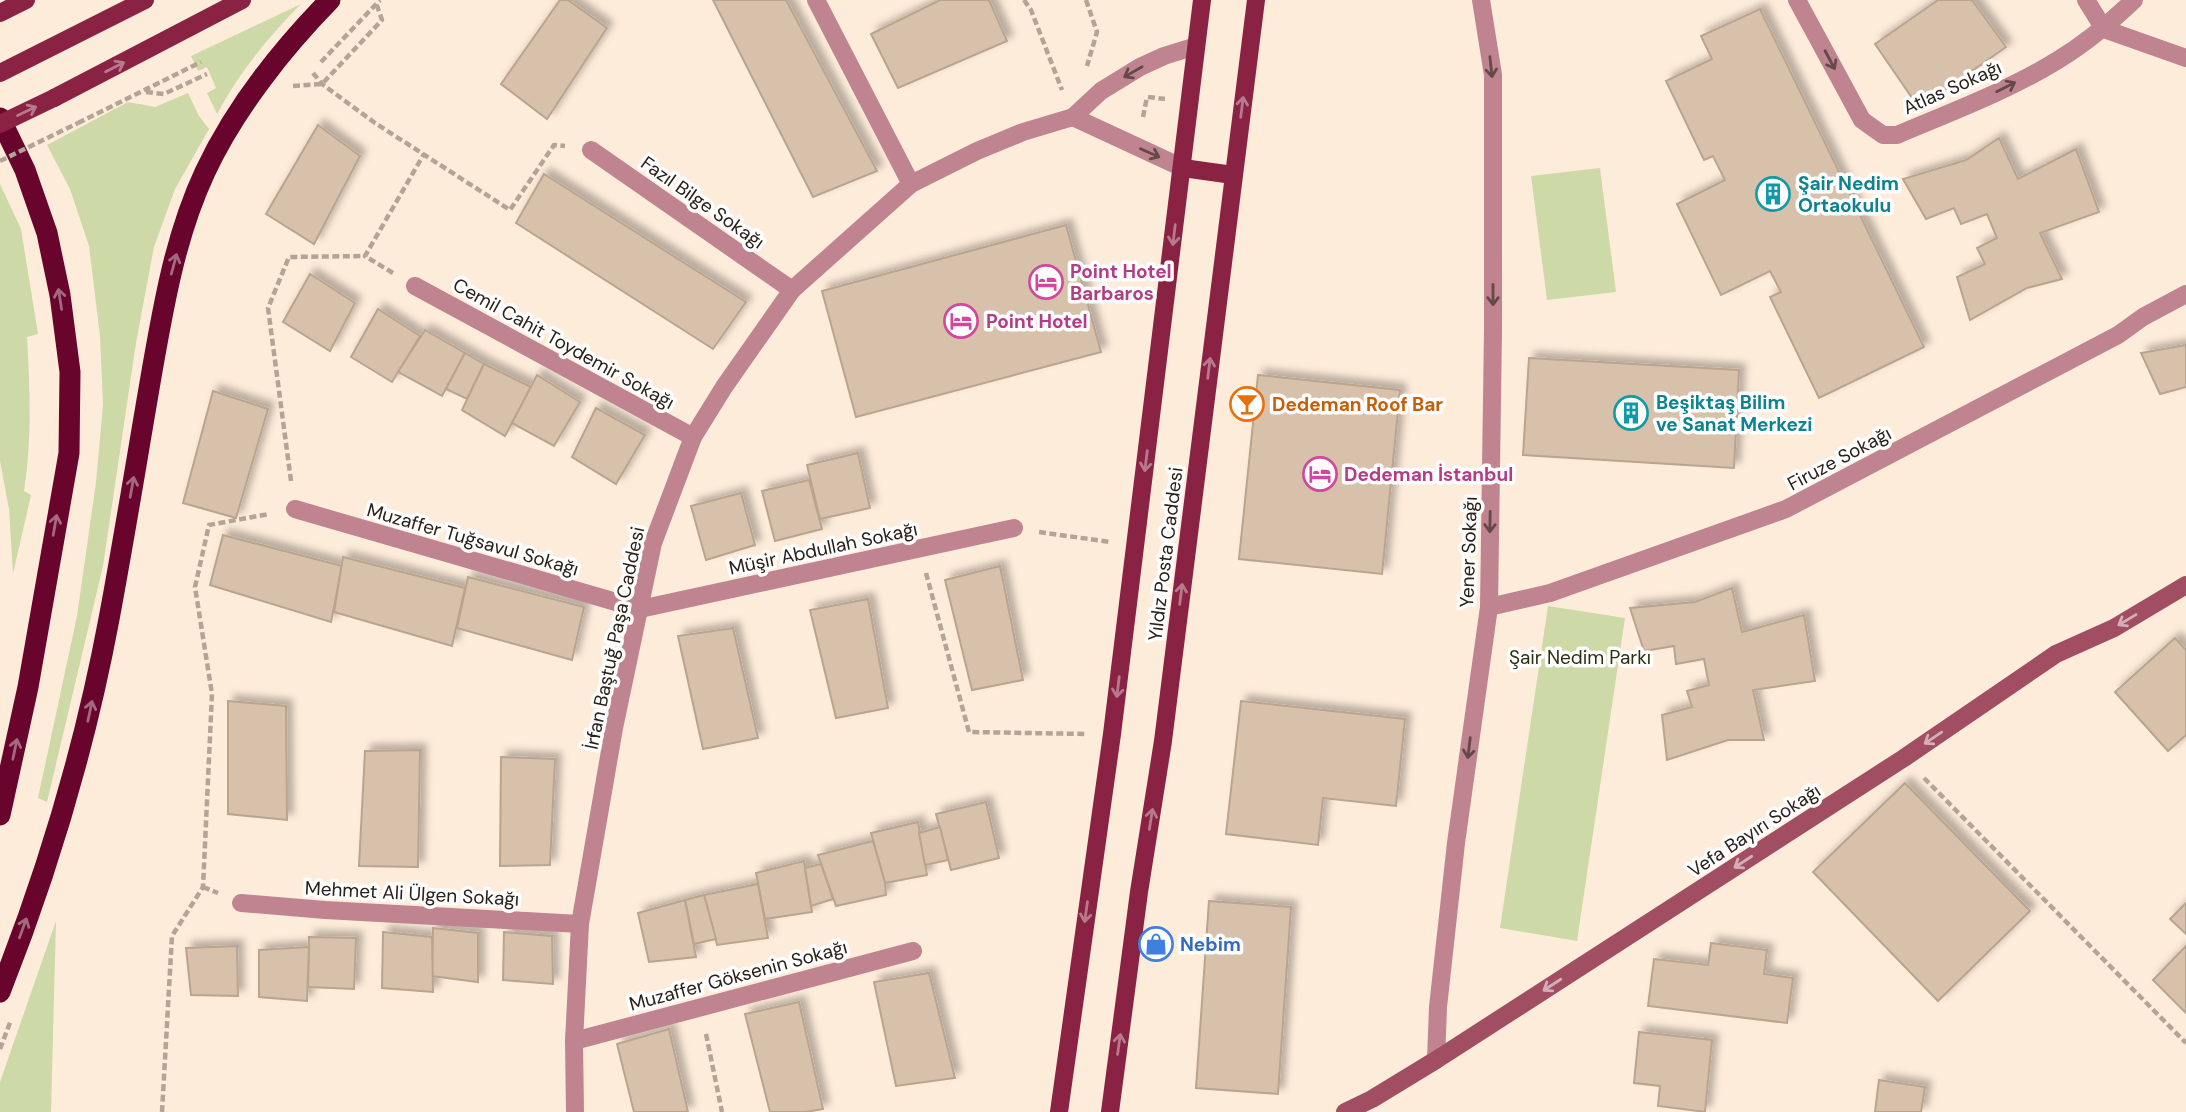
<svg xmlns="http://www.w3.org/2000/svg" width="2186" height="1112" font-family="'DM Sans',sans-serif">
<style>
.green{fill:#cdd9a6}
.building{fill:#d7c1ab;stroke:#b9a48f;stroke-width:2;filter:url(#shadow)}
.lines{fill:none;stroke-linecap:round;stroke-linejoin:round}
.path{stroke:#b3a496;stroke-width:4.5;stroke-dasharray:7 3.5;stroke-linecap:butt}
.street{stroke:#bf848f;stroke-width:18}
.secondary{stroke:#a14e62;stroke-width:18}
.primary{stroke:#892243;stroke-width:18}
.highway{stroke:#69042c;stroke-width:21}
.path-bridge{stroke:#b3a496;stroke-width:4.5;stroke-dasharray:7 3.5;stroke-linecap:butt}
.primary-bridge{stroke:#892243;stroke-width:18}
.oneway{stroke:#654948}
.oneway2{stroke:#b77a8d}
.oneway3{stroke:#a46880}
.oneway4{stroke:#d4aeb7}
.labels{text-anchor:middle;stroke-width:7;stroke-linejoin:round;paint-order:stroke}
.street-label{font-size:19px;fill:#292119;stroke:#fdfdfd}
.culture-label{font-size:19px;font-weight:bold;fill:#0d838f;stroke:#fdfdfd;text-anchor:start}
.hotel-label{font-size:19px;font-weight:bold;fill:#b23c85;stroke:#fdfdfd;text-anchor:start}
.food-label{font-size:19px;font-weight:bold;fill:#c56008;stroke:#fdfdfd;text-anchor:start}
.park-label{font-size:19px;fill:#2b310f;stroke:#fdfdfd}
.shop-label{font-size:19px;font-weight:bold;fill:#366cbe;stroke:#fdfdfd;text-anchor:start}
</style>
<defs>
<filter id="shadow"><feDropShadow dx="6" dy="-6" stdDeviation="3.5" flood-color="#0004"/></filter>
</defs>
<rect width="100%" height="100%" fill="#feecda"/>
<g class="green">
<path d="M301,4C268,37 239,73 217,114L207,93L216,88L207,67L198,71L191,56Z"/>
<polygon points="188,93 199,116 209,129 175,189 154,247 136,343 103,566 47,802 38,798 77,616 96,482 103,405 100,336 89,246 70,189 47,145 128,102 155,107"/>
<polygon points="1600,168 1616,292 1547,300 1531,176"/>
<path d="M0,184L21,229L38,334L27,337C30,389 32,439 24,491L31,495L13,574L9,509L0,461Z"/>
<polygon points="1548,606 1625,618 1577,941 1500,928"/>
<polygon points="56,921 51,1112 0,1112 0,1082"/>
</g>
<g class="building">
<polygon points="560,0 568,0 607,28 547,119 501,84"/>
<polygon points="713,0 786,0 877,171 813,197"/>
<polygon points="940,0 989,0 1007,41 898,88 871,34"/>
<polygon points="1938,0 1972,0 2006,47 1919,108 1875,44"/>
<polygon points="1760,9 1924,347 1819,398 1770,297 1781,292 1770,271 1721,295 1677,204 1725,180 1713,156 1704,160 1666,81 1712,59 1701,36"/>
<polygon points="318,125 360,156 314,244 266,214"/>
<polygon points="1999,138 2018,179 2076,149 2099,212 2040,233 2062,279 2027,288 1970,320 1957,277 1985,264 1977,248 1997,238 1987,214 1961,224 1954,208 1926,219 1903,179 1966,160"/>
<polygon points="544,174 746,302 713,349 516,223"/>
<polygon points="1066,225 1101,352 856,417 822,291"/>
<polygon points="310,274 355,303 330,351 283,322"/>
<polygon points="378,309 420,336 392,382 351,357"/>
<polygon points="425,330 465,353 442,396 398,372"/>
<polygon points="2186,345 2186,387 2160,394 2141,353"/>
<polygon points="465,353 484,364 467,399 446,389"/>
<polygon points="1529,358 1739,370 1734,468 1523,455"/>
<polygon points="484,364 531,387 505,436 462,410"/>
<polygon points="537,375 580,402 554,446 512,423"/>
<polygon points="1258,375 1400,390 1382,574 1239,559"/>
<polygon points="213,391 268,409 236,518 183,503"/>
<polygon points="596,408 645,435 616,484 572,457"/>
<polygon points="858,453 870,508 820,519 807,465"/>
<polygon points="809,480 822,529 775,541 762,491"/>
<polygon points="741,493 755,545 706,560 691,506"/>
<polygon points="223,535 342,566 331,622 210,585"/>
<polygon points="343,557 465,588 452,646 334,612"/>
<polygon points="1000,566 1023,680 972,690 945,580"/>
<polygon points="468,577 584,607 572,660 457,628"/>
<polygon points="1732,588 1742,632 1804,615 1815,681 1753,690 1764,740 1728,740 1667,760 1662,715 1692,707 1687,691 1709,685 1704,659 1676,664 1674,646 1644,651 1630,608 1695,602"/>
<polygon points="868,599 888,708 836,718 810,610"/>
<polygon points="733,628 758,738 703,749 678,636"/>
<polygon points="2175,638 2186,650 2186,735 2168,751 2115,692"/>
<polygon points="228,701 286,706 287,820 228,814"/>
<polygon points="1241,701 1405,719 1396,806 1323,798 1318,845 1226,834"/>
<polygon points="420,750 418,867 359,866 365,751"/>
<polygon points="501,757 555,759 550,865 500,866"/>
<polygon points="1905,783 2030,911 1938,1001 1813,872"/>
<polygon points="986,802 999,858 951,870 936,814"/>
<polygon points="918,822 927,875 885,883 871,833"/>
<polygon points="940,827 948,860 925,865 919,833"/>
<polygon points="873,841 885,883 886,895 836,906 818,855"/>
<polygon points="804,861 812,912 765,919 756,873"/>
<polygon points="821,864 833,899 811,906 805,868"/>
<polygon points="758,884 768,938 717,945 704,895"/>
<polygon points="704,895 716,939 694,944 685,900"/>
<polygon points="685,900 696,957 649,962 638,913"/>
<polygon points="1209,901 1291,907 1278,1094 1196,1088"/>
<polygon points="2186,903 2186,934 2170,919"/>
<polygon points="433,928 478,933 478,982 432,976"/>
<polygon points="383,932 432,937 433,992 382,988"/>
<polygon points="504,932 552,936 553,984 503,980"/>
<polygon points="309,937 356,938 354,989 308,987"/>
<polygon points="1711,943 1767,950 1764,974 1793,978 1787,1023 1648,1006 1654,959 1708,965"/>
<polygon points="237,946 238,996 191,995 186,948"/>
<polygon points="2186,946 2186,1013 2153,980"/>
<polygon points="309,947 307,1001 259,997 259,950"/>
<polygon points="929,973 955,1078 896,1086 874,982"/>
<polygon points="799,1002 823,1109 806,1112 770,1112 745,1014"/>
<polygon points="669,1029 688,1112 634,1112 617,1044"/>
<polygon points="1639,1032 1712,1040 1705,1112 1658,1106 1660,1086 1634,1083"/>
<polygon points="1879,1080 1925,1087 1921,1112 1875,1112"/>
</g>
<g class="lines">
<g class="path">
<polyline points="1024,0 1031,10 1062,90"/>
<polyline points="1086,0 1097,32 1087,66"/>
<polyline points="321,62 380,0"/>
<polyline points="313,73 322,84 375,123 510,210 554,145 565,146"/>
<polyline points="293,86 322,84 382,20 376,3"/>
<polyline points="146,92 164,94 207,74"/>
<polyline points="1148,97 1165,99"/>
<polyline points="1143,117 1147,97"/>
<polyline points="78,123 201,62"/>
<polyline points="393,273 365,256 424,154"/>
<polyline points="291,481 268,308 289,257 365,256"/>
<polyline points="1039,532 1110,542"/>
<polyline points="926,573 969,732 1086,734"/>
<polyline points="1924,778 2186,1043"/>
<polyline points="203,887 218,893"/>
<polyline points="706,1034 722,1112"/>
<polyline points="0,1049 11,1020"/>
<polyline points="162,1112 172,936 203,887 212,694 195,587 209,525 269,514"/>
</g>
<g class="street">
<polyline points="816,0 911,184"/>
<path d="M1797,0L1862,120L1883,135H1897C1951,112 2008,91 2058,60C2086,43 2111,22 2134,0"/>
<polyline points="2086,0 2104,29 2186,58"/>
<polyline points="1073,117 1183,168"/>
<polyline points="591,150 792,290"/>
<polyline points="415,286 693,437"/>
<polyline points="295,509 640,609 1014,528"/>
<polyline points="1489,607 1550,593 1786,509 2118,335 2143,317 2186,294"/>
<polyline points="241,903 325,910 580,924"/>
<polyline points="574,1041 913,951"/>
<polyline points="1436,1060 1438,1007 1456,843 1489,607 1493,330 1493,75 1481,0"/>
<polyline points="575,1112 574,1041 580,924 614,728 653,543 693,437 724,387 792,290 911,184 977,151 1023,132 1073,117 1101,91 1140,67 1164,56 1196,46"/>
</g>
<polyline class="secondary" points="1345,1112 1372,1099 1436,1060 1904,758 2056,654 2114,628 2186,585"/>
<g class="primary">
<polyline points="0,13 26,0"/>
<polyline points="0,73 145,0"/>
<polyline points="54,98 242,0"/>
<polyline points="1183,168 1233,175"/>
<polyline points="1059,1112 1112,734 1202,0"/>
<polyline points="1110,1112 1139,892 1163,741 1256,0"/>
</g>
<g class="highway">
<polyline points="0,118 25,170 47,233 60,295 70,372 69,453 28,687 0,815"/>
<path d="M0,992C48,871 85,747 109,619C124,539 137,458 151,377C163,308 175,236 205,172C234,110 282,49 330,0"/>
</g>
<polyline class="path-bridge" points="0,161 78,123"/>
<polyline class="primary-bridge" points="0,124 54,98"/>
</g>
<defs><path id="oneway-shaft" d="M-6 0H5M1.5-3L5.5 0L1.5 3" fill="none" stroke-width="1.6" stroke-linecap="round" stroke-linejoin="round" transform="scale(1.75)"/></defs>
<g class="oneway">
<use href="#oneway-shaft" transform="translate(1830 60) rotate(62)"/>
<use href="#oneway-shaft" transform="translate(1491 67) rotate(84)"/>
<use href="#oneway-shaft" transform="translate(1133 72) rotate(150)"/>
<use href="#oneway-shaft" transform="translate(2006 87) rotate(-27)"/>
<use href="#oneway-shaft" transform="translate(1150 153) rotate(24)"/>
<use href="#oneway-shaft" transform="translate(1493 295) rotate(90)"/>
<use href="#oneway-shaft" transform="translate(1490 522) rotate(91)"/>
<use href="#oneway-shaft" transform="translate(1469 748) rotate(97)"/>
</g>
<g class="oneway2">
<use href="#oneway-shaft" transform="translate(115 67) rotate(-27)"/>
<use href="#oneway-shaft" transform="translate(1242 107) rotate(-83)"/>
<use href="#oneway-shaft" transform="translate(27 111) rotate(-26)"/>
<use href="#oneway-shaft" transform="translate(1174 235) rotate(97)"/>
<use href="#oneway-shaft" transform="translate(1209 368) rotate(-83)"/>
<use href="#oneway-shaft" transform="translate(1146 461) rotate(97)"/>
<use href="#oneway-shaft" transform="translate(1181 594) rotate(-83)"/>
<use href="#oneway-shaft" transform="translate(1118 687) rotate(97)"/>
<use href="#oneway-shaft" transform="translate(1151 819) rotate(-81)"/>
<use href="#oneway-shaft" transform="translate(1086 912) rotate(98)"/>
<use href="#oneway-shaft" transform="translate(1119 1044) rotate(-82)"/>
</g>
<g class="oneway3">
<use href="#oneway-shaft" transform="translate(174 264) rotate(-75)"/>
<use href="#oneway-shaft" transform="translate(60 299) rotate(-99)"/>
<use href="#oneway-shaft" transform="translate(132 487) rotate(-80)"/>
<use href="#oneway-shaft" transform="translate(55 525) rotate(-80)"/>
<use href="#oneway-shaft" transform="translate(90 711) rotate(-78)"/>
<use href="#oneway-shaft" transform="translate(15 749) rotate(-78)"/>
<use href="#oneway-shaft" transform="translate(23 928) rotate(-70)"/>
</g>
<g class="oneway4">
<use href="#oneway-shaft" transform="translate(2127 620) rotate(149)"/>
<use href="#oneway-shaft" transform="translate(1933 738) rotate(146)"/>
<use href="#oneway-shaft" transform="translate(1743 862) rotate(147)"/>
<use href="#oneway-shaft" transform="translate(1552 985) rotate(147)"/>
</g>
<defs>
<g id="building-ring" transform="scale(1.75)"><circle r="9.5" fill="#fdfdfd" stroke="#0f9aa8" stroke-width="1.5"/><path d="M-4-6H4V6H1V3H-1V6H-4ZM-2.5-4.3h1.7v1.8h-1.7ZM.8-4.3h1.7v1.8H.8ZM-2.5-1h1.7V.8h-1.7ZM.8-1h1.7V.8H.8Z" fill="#0f9aa8"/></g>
<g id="hotel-ring" transform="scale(1.75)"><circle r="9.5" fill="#fdfdfd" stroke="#d1479c" stroke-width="1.5"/><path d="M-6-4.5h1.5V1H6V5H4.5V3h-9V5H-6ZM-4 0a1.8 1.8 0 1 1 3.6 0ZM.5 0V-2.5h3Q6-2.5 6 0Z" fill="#d1479c"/></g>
<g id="bar-ring" transform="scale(1.75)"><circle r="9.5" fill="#fdfdfd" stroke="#e8710a" stroke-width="1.5"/><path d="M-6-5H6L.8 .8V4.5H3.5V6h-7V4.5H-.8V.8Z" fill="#e8710a"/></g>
<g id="shop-ring" transform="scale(1.75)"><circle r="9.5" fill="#fdfdfd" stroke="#3f7fe0" stroke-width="1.5"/><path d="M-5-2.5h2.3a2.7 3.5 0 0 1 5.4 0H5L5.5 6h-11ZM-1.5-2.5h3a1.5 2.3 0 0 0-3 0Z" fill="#3f7fe0"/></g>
</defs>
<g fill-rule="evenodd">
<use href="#building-ring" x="1773" y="194"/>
<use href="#hotel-ring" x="1046" y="282"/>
<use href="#hotel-ring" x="961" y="321"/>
<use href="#bar-ring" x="1247" y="404"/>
<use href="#building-ring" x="1631" y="413"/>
<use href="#hotel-ring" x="1320" y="474"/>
<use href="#shop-ring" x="1156" y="944"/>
</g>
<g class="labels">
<g class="street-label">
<text transform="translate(1952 87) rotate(-24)" y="7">Atlas Sokağı</text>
<text transform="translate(703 202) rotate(35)" y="7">Fazıl Bilge Sokağı</text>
<text transform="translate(564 343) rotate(29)" y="7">Cemil Cahit Toydemir Sokağı</text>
<text transform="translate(1839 458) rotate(-28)" y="7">Firuze Sokağı</text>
<text transform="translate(473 539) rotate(16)" y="7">Muzaffer Tuğsavul Sokağı</text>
<text transform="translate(823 548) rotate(-12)" y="7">Müşir Abdullah Sokağı</text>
<text transform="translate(1468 552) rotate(-88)" y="7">Yener Sokağı</text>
<text transform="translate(1165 554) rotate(-83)" y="7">Yıldız Posta Caddesi</text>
<text transform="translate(614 638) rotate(-78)" y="7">İrfan Baştuğ Paşa Caddesi</text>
<text transform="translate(1754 830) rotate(-33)" y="7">Vefa Bayırı Sokağı</text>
<text transform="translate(412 893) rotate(3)" y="7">Mehmet Ali Ülgen Sokağı</text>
<text transform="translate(738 975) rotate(-15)" y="7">Muzaffer Göksenin Sokağı</text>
</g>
<g class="culture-label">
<text x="1798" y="190">Şair Nedim<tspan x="1798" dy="22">Ortaokulu</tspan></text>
<text x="1656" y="409">Beşiktaş Bilim<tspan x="1656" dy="22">ve Sanat Merkezi</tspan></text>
</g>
<g class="hotel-label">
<text x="1070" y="278">Point Hotel<tspan x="1070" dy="22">Barbaros</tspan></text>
<text x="986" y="328">Point Hotel</text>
<text x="1344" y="481">Dedeman İstanbul</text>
</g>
<g class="food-label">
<text x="1272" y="411">Dedeman Roof Bar</text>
</g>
<g class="park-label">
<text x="1580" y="664">Şair Nedim Parkı</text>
</g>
<g class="shop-label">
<text x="1180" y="951">Nebim</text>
</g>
</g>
</svg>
